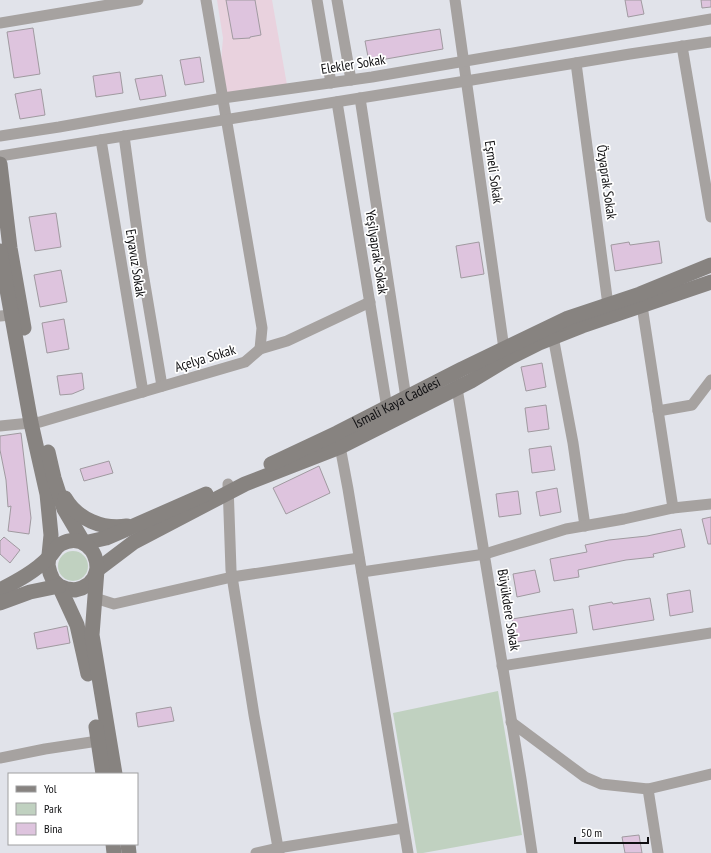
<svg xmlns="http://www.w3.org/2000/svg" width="711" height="853" font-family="'PT Sans Narrow',sans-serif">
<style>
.education{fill:#e9d2de}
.green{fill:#c0d1c0}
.building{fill:#dec4de;stroke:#a09aa0}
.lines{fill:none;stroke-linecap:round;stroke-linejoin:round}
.street{stroke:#a6a2a0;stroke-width:11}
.secondary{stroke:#878380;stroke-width:15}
.labels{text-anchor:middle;stroke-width:3.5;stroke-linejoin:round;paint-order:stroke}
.street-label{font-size:14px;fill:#0f0f11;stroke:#fff}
</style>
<rect width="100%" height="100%" fill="#e1e3ea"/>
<polygon class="education" points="217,0 272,0 287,85 227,96 221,62 223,38"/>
<g class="green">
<circle cx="73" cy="566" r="15"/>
<polygon points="498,691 522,835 423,853 417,853 393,713"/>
</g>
<g class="building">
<polygon points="226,0 255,0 261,35 250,37 250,38 233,39"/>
<polygon points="625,0 641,0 644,14 628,17"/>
<polygon points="701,0 711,0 711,7 702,8"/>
<polygon points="33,28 40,74 14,78 7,32"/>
<polygon points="440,29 443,49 369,62 365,41"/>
<polygon points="200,57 204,82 185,85 180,60"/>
<polygon points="120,72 123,93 96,97 93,76"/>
<polygon points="162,75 166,96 140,100 135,79"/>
<polygon points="41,89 45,115 20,119 15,94"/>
<polygon points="56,213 61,247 35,251 29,217"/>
<polygon points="659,241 662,263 615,271 611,245 629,242 630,245"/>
<polygon points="479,242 484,274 461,278 456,246"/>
<polygon points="61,270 67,302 40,307 34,275"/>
<polygon points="64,319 69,349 47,353 42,323"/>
<polygon points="542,363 546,387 526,391 521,367"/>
<polygon points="82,373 84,389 72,394 60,395 57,376"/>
<polygon points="546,405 549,429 528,432 525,408"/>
<polygon points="21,433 31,518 29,534 8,531 11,506 8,507 6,480 0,450 0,436"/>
<polygon points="551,446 555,470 532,473 529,449"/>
<polygon points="109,461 113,473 84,481 80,469"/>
<polygon points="319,466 330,493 286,514 273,488"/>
<polygon points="557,488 561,512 540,516 536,492"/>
<polygon points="518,491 521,514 499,517 496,494"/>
<polygon points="711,517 711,544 708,544 702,519"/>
<polygon points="681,529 685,547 653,554 654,557 626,560 578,570 579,577 554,581 550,559 587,552 585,545 609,540 647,536"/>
<polygon points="4,537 20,550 10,563 0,554 0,541"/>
<polygon points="535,570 540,592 517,597 513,574"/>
<polygon points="690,590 693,612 670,616 667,594"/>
<polygon points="650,598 654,620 593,630 589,606 612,602 613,604"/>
<polygon points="573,609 577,633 516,642 512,619"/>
<polygon points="67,626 70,643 37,649 34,633"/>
<polygon points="171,707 174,721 138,727 136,713"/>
<polygon points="639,835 642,853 625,853 622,837"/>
</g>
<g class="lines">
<g class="street">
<polyline points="206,0 262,328 260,349"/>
<polyline points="317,0 331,83"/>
<polyline points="337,0 351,80"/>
<polyline points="455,0 504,349"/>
<polyline points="0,23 138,0"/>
<polyline points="682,46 711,217"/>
<polyline points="576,63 608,305"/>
<polyline points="360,98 406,398"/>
<polyline points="337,102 387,408"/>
<polyline points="0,136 59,127 223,98 372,77 711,19"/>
<polyline points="124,136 142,267 162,386"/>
<polyline points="101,140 130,315 143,392"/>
<polyline points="0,156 466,81 630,54 711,42"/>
<polyline points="641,299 673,508 711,504"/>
<polyline points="0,316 11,315"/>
<polyline points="552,331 573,443 585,526"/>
<polyline points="456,382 521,779 532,853"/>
<polyline points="658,411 692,405 711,380"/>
<polyline points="0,426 40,422 245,362 260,349 287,341 370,302"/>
<polyline points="339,441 348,489 408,853"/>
<polyline points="228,484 231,570 254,715 279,853"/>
<polyline points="362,572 485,554 566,529 624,519 673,508"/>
<polyline points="95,598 114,604 232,577 359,558"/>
<polyline points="502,666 711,633"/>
<polyline points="511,722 585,777 601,784 648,789 711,774"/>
<polyline points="0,758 45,749 98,741"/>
<polyline points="648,789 658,853"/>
<polyline points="256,853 278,848 403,828"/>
</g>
<g class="secondary">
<polyline points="0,164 10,248 24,328"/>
<polyline points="0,251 31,423 47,494 51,535 48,565 50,573 53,580 59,586 67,589 75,590 82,588 89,584 94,578 97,570 134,542 245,484 340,447 471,381 511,357 539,343 582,326 711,282"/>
<polyline points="48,452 54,478 64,509 84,543"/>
<path id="s1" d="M271,464L337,433L462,369L568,318L640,294L711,265"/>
<path d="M65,498C77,519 103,530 127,526"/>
<polyline points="84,543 106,538 120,532 206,494"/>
<polyline points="59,586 77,625 88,674"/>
<path d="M0,590C17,581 36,571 49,557C54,553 55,547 61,544C81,533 98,550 97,570L92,635L115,774"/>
<polyline points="0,603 30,592 59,586"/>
<polyline points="96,727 103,774"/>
<polyline points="113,844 114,853"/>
<polyline points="128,844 129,853"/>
</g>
</g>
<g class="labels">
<g class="street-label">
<text transform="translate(353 64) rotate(-9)" y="5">Elekler Sokak</text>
<text transform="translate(494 172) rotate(82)" y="5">Eşmeli Sokak</text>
<text transform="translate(607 182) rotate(82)" y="5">Özyaprak Sokak</text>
<text transform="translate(377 252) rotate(81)" y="5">Yeşilyaprak Sokak</text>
<text transform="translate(136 263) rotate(81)" y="5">Eryavuz Sokak</text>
<text transform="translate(205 358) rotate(-17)" y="5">Açelya Sokak</text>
<text dy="5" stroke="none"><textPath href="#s1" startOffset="140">İsmali Kaya Caddesi</textPath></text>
<text transform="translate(509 610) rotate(81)" y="5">Büyükdere Sokak</text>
</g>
</g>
<rect x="8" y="773" width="130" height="72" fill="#ffffff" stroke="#9f9fa0"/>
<rect x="16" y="786" width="20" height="6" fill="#878380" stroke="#9f9fa0"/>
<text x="44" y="793" font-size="12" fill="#0f0f11">Yol</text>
<rect x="16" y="803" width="20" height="12" fill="#c0d1c0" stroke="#9f9fa0"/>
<text x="44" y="813" font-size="12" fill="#0f0f11">Park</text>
<rect x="16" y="823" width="20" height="12" fill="#dec4de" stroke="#9f9fa0"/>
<text x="44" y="833" font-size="12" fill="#0f0f11">Bina</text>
<path d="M575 837v6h73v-6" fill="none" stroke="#0f0f11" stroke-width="2"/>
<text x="581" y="837" font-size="12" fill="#0f0f11" stroke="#ffffff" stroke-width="3" paint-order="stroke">50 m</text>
</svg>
